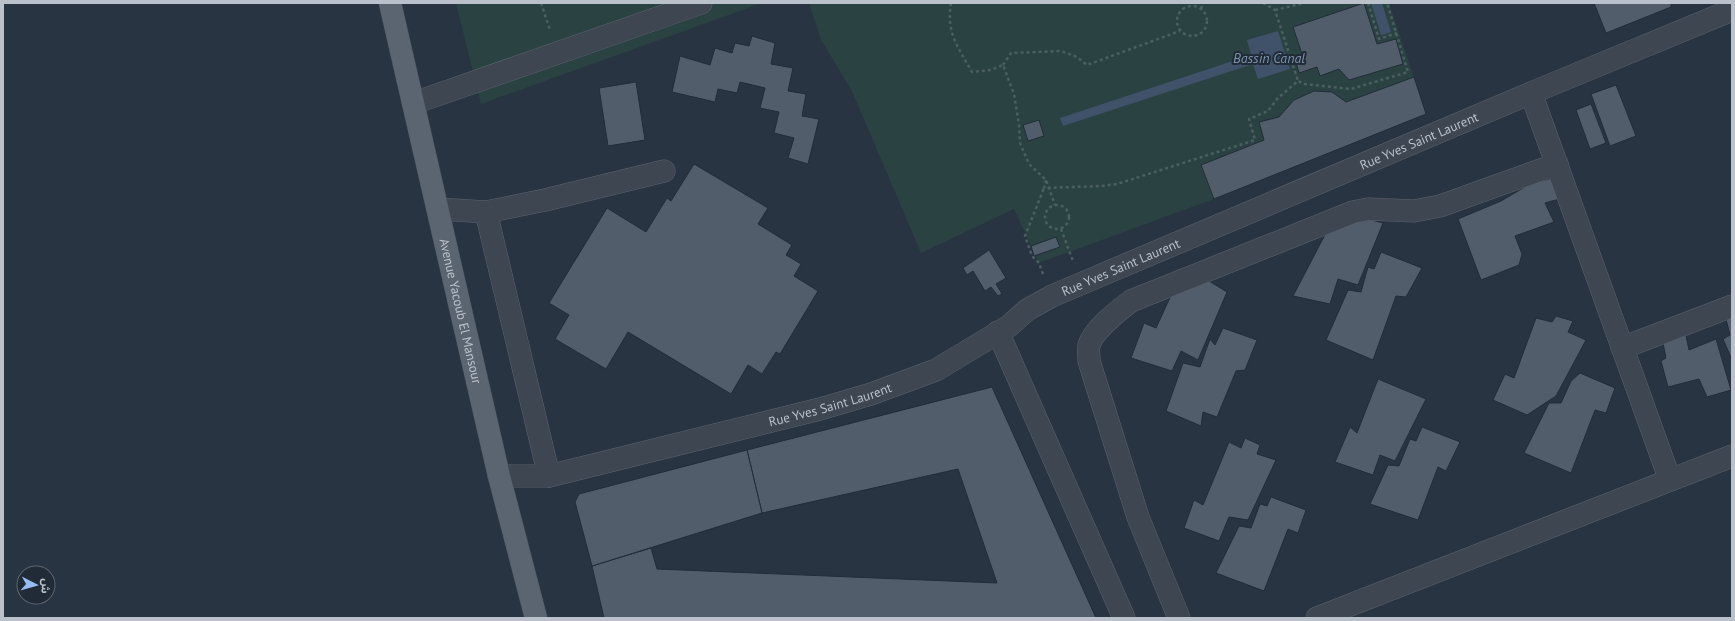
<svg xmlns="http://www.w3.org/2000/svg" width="1735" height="621" font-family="'PT Sans','Noto Sans Arabic',sans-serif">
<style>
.green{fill:#2b4243}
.water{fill:#3f5269}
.building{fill:#525d6c;stroke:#232c38}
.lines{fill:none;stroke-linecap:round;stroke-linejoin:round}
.minor-casing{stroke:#5b636e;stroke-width:23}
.major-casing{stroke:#49515d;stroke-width:23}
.path{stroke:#4b5f61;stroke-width:2.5;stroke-dasharray:3 3;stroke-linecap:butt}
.minor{stroke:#3d4651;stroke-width:22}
.major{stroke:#5b6571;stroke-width:22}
.labels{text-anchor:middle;stroke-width:4;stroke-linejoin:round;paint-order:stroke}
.street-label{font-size:13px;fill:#bac1cb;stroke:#212a37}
.water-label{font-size:14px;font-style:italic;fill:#7c92ac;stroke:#212a37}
</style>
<rect width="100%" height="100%" fill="#283441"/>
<g class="green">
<polygon points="456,3 762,3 481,104"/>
<polygon points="809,3 1389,3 1426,114 1214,199 1039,263 1014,209 921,253 852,91 821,40"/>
</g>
<g class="water">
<polygon points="1371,3 1382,3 1391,32 1381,35"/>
<polygon points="1278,31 1290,69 1258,79 1253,64 1063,126 1060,118 1251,55 1247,40"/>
</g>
<g class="building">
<polygon points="1364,3 1377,44 1396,39 1403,64 1349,80 1339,69 1320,76 1317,67 1299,73 1295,59 1303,57 1293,27"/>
<polygon points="1594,3 1671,3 1671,7 1606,33"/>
<polygon points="752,36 775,43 771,64 793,68 788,91 806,94 802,116 819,119 808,164 788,158 794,138 774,133 779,112 760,108 765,88 740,82 737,93 718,89 715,102 672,92 680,56 710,65 715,48 732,53 735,43 749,46"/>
<polygon points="1414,77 1426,114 1214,199 1201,165 1264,140 1259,122 1279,117 1294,100 1314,91 1332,92 1346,102"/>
<polygon points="636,82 645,140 608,146 599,88"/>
<polygon points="1616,85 1636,136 1610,146 1591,94"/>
<polygon points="1591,104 1606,143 1590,149 1576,110"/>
<polygon points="1039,120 1044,136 1028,141 1023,125"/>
<polygon points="694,164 768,208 758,224 792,245 786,255 801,264 794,276 818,291 780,354 776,352 762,374 748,365 731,394 628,332 606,369 555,339 569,315 549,303 607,208 646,232 667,198 671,201"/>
<polygon points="1557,177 1563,198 1545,203 1554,222 1515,236 1522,254 1519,265 1481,280 1458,219 1501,201 1530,184"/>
<polygon points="1356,216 1383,223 1358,285 1338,279 1330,304 1293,296 1329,227"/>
<polygon points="1056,237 1060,247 1034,256 1031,246"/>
<polygon points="989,250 1006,278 996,284 1002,294 998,296 991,287 985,291 973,271 967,275 963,268"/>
<polygon points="1381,252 1422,268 1406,297 1396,296 1373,360 1326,340 1348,290 1361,292 1368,267 1374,269"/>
<polygon points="1204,278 1227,292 1198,360 1181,351 1172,371 1131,358 1144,323 1156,328 1174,289"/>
<polygon points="1732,313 1732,360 1723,339 1730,335 1725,315"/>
<polygon points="1556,316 1573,321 1568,332 1586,340 1556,396 1527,415 1493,400 1505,374 1514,378 1536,318 1552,322"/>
<polygon points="1223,328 1257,340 1245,370 1236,371 1217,417 1203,412 1201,426 1166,411 1183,363 1200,367 1210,339 1215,345"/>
<polygon points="1685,331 1689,350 1716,339 1731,390 1707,397 1699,379 1668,387 1661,361 1666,358 1662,338"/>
<polygon points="1580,373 1615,388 1606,413 1595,410 1571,473 1524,453 1549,403 1561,403 1571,381"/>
<polygon points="1378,379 1426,399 1395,461 1380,455 1373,475 1335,462 1350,427 1357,433"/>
<polygon points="992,387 1096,618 604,618 592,566 651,548 657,569 997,583 958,469 762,513 747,450"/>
<polygon points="1422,427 1460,442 1446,471 1438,467 1418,520 1370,504 1388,465 1399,466 1410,439 1416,441"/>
<polygon points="1245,438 1260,445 1257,454 1276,460 1248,520 1229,517 1219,541 1184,528 1194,500 1203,505 1229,442 1241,448"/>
<polygon points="747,450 762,513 592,566 575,502 579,494"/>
<polygon points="1271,497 1306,510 1298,533 1288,529 1264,591 1216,573 1239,526 1251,528 1260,504 1267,506"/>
</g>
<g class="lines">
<g class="minor-casing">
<g id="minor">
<polyline points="1531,93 1670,480"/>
<polyline points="414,103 701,3"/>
<polyline points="438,209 486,212 545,200 664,171"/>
<polyline points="486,212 549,476"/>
<polyline points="998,332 1124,618"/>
<polyline points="1622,348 1732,306"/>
<path id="s1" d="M499,476H549L820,409L871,394L936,370L1009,326L1027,310L1052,296L1531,93L1732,10"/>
<path d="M1179,618L1138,517L1089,361C1089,356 1088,350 1089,345C1094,329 1118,311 1131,301L1353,212L1368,209L1414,211L1440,206L1557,164"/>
<polyline points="1317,618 1732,456"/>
</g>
</g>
<g class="major-casing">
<g id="major">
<path id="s2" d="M390,3L499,476L536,618"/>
</g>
</g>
<g class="path">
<polyline points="541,3 550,30"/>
<path d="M951,3C946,33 958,47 972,72L991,70L1003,65L1014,94L1019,125L1020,143L1029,164L1046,180L1055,205"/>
<polyline points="1263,3 1275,10 1298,81"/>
<polyline points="1368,3 1379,39 1397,33"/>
<circle cx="1192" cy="21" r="15"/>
<polyline points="1201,9 1203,3"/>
<polyline points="1275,10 1304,3"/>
<polyline points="1003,65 1011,53 1061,51 1077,57 1087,65 1180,31"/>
<polyline points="1046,180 1044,188 1102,186 1117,184 1255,140 1249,119 1268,111 1278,98 1298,81 1304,84 1351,89 1408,72 1387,3"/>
<circle cx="1057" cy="217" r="12"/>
<polyline points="1061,229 1073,261"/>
<polyline points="1043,274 1039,263 1032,256 1025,236 1044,188"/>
</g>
<use href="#minor" class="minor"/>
<use href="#major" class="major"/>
</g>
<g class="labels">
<g class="street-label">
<text dy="5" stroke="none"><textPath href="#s1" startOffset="988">Rue Yves Saint Laurent</textPath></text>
<text dy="5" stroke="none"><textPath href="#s1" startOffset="664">Rue Yves Saint Laurent</textPath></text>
<text dy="5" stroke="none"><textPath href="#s2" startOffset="316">Avenue Yacoub El Mansour</textPath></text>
<text dy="5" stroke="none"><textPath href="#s1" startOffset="340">Rue Yves Saint Laurent</textPath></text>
</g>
<g class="water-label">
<text x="1269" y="63">Bassin Canal</text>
</g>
</g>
<rect width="1735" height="621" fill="none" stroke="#bac1cb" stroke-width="8"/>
<g transform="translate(36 585) rotate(96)"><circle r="19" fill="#212a37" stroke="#5e6672"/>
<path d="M0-3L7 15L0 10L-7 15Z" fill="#97bcf2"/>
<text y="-6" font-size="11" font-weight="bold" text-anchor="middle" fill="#bac1cb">ش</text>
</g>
</svg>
